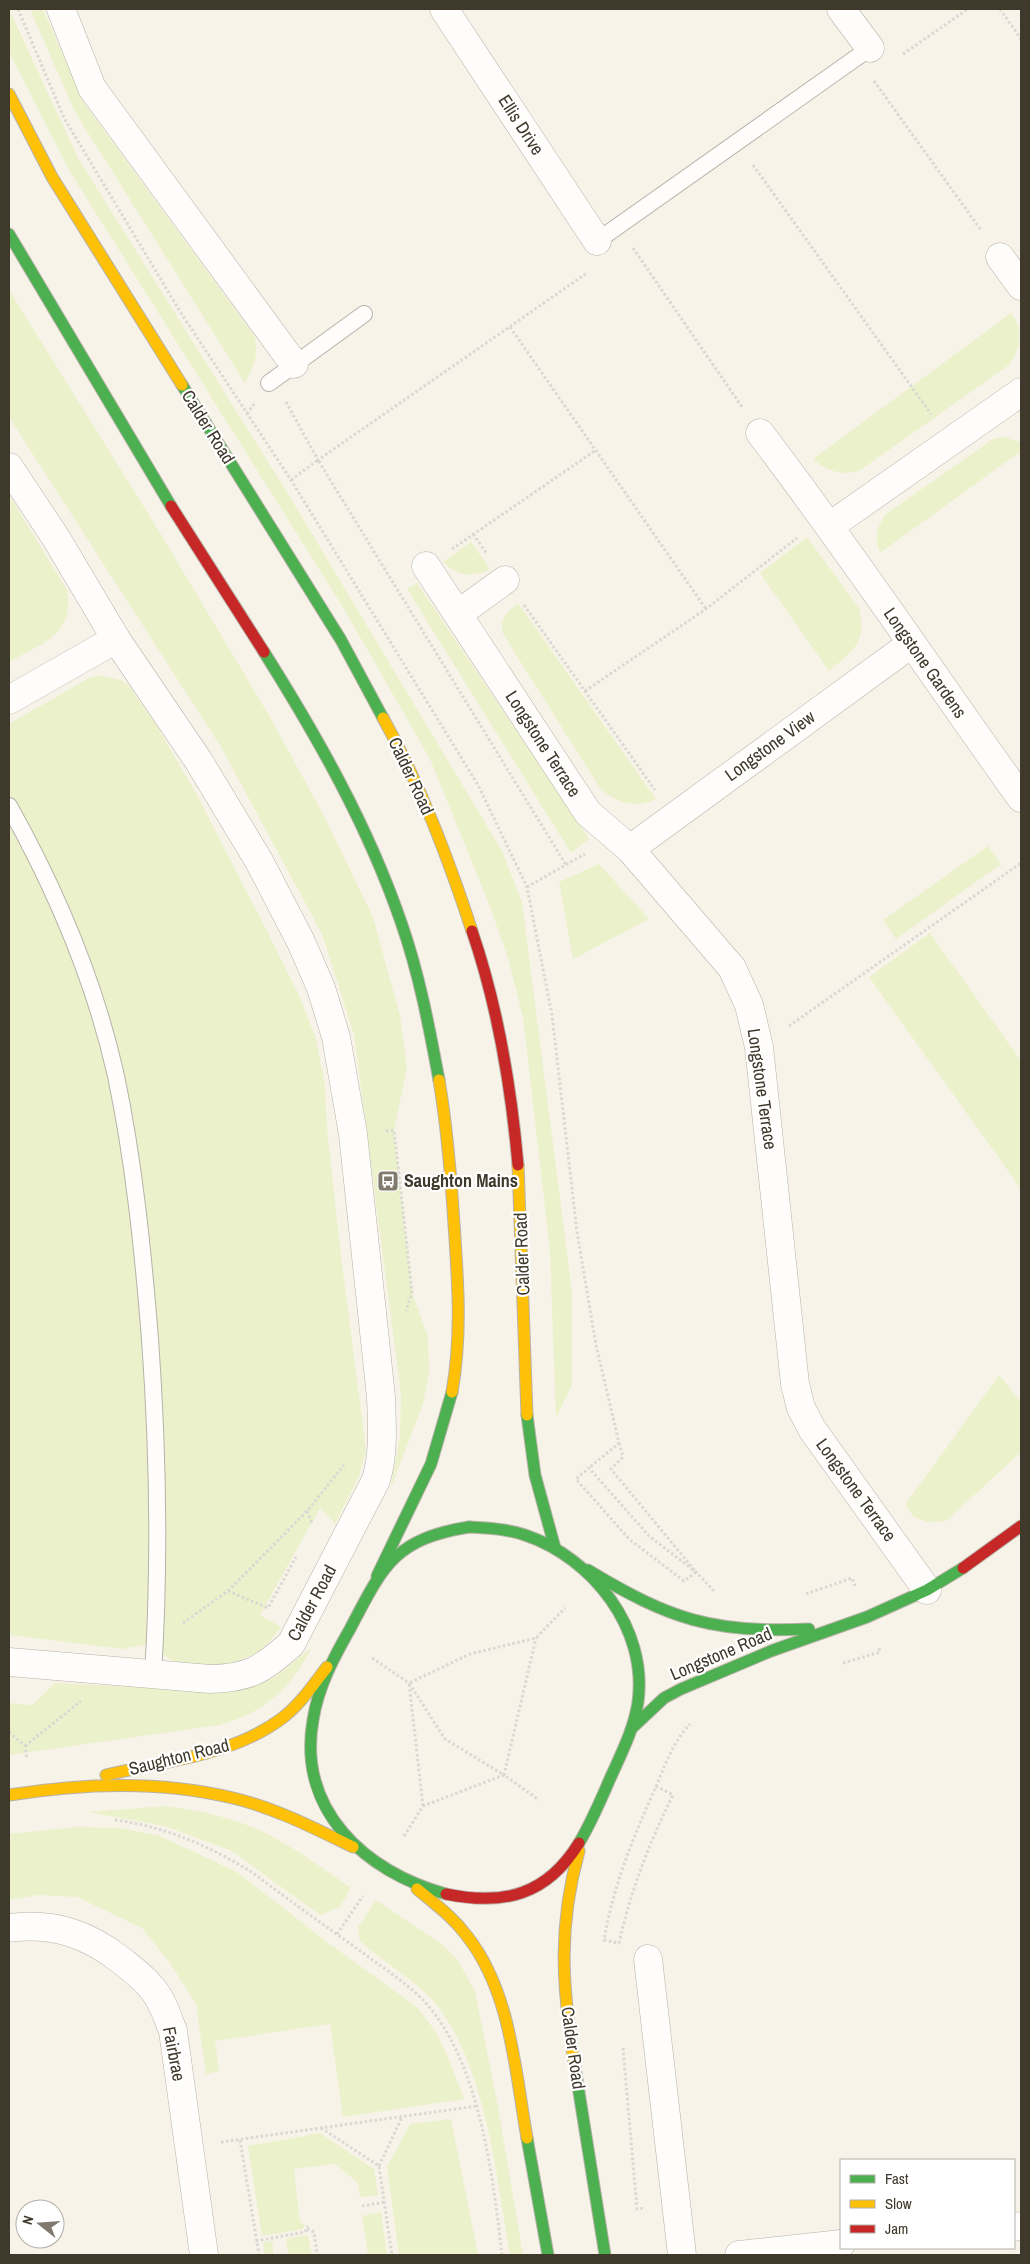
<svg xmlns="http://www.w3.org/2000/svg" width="1030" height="2264" font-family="'Archivo Narrow',sans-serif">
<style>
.green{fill:#ebf2cb}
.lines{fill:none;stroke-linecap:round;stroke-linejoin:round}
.lane-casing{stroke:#b7b2a7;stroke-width:18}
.street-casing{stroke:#b7b2a7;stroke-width:29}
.fast-casing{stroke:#b7b2a7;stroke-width:13}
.slow-casing{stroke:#b7b2a7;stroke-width:13}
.jam-casing{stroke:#b7b2a7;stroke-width:13}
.path{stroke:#d9d8d4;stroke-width:3;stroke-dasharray:2.5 2.5;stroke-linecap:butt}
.lane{stroke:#fefdfc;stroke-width:16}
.street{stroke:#fefdfc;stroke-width:28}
.fast{stroke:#4caf50;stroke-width:11}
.slow{stroke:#ffc107;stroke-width:11}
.jam{stroke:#c62828;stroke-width:11}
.labels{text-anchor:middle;stroke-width:4.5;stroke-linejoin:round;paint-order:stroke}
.street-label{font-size:18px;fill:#3e392b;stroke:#fff}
.poi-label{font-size:18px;font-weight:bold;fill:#3e392b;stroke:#fff;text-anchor:start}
</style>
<rect width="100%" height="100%" fill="#f8f3e8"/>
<g class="green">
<polygon points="9,9 78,158 285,489 502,851 522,902 572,1292 572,1385 556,1418 550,1251 523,1017 508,958 489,904 430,759 344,609 69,170 9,52"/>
<path d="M30,9H43L84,103L255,337C258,357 255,365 245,383L75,112Z"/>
<polygon points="9,290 162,536 271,719 323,814 373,917 400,1016 407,1068 394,1130 412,1292 428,1337 429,1372 423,1404 390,1490 400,1437 401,1394 354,1035 322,934 221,747 9,417"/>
<path d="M1011,313C1024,331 1021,348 1009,365L859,471C840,475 828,472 813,459Z"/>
<path d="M1003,437L1021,442V451L880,553C874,538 876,528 886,514L993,439Z"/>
<path d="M9,495L67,590C75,635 43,643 9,662Z"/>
<path d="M807,537L859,608C867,642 854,651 829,671L760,573Z"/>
<path d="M471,542L490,569C472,578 457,576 443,562Z"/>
<polygon points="417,583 589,839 571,853 407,589"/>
<path d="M518,603L656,799C635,809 616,803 600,788L503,634C499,619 507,612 518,603Z"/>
<path d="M99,675L121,680L129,686L155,723L198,797L267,931L301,1000L316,1039L325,1086L327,1128L341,1256L366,1450L359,1476L335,1524L320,1508L260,1615L281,1627C274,1635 266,1647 257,1652C236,1666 189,1672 168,1658C163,1654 159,1648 155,1643L122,1649L9,1635V724L87,679Z"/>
<polygon points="988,846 1001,864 896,939 883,920"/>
<polygon points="599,864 649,919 573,959 559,882"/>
<polygon points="930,933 1021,1061 1021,1189 869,977"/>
<polygon points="999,1375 1020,1401 1021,1400 1021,1452 946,1521 928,1522 914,1517 905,1505"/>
<path d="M312,1647C289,1690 266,1712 219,1725L9,1755V1703L32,1705L55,1683L230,1692L275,1677Z"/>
<path d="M166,1806C203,1811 240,1819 273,1837C300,1851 326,1871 351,1888L340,1907L320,1915L230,1850L164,1826L88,1812Z"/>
<polygon points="77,1827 120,1828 160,1836 237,1872 327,1942 417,2007 436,2032 450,2062 464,2099 343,2117 330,2024 215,2041 219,2071 206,2074 196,2004 170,1963 142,1928 77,1897 38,1895 9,1900 9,1834"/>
<path d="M376,1900L443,1945L457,1959L475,1991L497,2102L523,2255H510C497,2179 485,2061 434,2002C413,1978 383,1962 360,1941L358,1927Z"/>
<polygon points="451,2119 478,2255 399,2255 387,2167 410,2124"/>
<polygon points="320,2133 374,2169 378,2195 360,2197 358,2183 335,2164 294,2169 300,2222 305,2225 303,2229 262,2236 248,2146"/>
<polygon points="381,2212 387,2255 368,2255 362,2216"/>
<polygon points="308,2235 312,2255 288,2255 286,2239"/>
<polygon points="272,2241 274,2255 265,2255 263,2243"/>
</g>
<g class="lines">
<g class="lane-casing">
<g id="lane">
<polyline points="597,241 870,48"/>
<polyline points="269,383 364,314"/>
<path d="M9,806C56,890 95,982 116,1076C134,1162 143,1251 150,1339C158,1450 160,1563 153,1675"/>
</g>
</g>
<g class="street-casing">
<g id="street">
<polyline points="61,9 92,88 294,364"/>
<polyline points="444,9 597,241"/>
<polyline points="841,9 870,48"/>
<polyline points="1000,257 1021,286"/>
<path d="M760,433C851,552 934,677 1021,798"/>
<path d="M9,467L56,538L116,639L198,760L259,861L301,942L321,988L336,1037L353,1134L381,1397C382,1426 384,1453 376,1480L291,1644C261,1670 250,1678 210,1679L9,1662"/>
<polyline points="830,526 1021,392"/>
<polyline points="426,566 588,813 630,849 732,968 749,1005 759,1047 795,1384 801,1408 812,1429 927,1590"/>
<polyline points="458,614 505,580"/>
<polyline points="9,700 116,639"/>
<polyline points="630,849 911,644"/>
<path d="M9,1928C53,1922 88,1934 122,1961C132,1969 143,1977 151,1987C162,1999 167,2016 173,2031L204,2255"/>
<polyline points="648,1959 682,2255"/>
<polyline points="1014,2227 1021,2226"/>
<polyline points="739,2255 841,2244"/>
</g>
</g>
<g class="fast-casing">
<g id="fast">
<polyline points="9,234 171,506"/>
<polyline points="182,385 341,640 383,718"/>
<path d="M264,652C318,738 368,826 401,922C419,973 429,1026 439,1080"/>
<polyline points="527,1415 535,1475 555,1548"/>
<path d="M469,1527C488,1528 507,1529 525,1535C593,1558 648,1629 638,1702C634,1730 620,1756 609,1781C600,1802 591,1823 579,1843"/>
<path d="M588,1570C669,1619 714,1634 809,1629"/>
<polyline points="377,1576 431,1464 452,1392"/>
<polyline points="632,1728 664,1698 681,1689 771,1651 867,1617 927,1590 963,1568"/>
<path d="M446,1894C365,1872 297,1810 313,1720C318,1687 334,1657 350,1629C383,1566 394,1539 469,1527"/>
<polyline points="574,2061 605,2255"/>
<polyline points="527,2138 548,2255"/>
</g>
</g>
<g class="slow-casing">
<g id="slow">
<polyline points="9,94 52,177 182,385"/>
<path d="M383,718C421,786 448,858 472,931"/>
<path d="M439,1080C447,1127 451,1176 454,1224C458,1281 462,1336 452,1392"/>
<polyline points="518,1165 527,1415"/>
<path d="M106,1775C165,1761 231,1756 281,1719C300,1705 313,1685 327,1667"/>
<path d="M9,1795C83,1783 159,1780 233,1798C275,1808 314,1828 353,1847"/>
<path d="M417,1889C435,1904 453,1917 467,1936C511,1992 515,2070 527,2138"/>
<path d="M574,2061C562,1985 558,1926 579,1851"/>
</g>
</g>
<g class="jam-casing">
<g id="jam">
<polyline points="171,506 264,652"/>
<path d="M472,931C498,1007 511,1085 518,1165"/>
<polyline points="963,1568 1021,1526"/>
<path d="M446,1894C504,1906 547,1895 579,1843"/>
</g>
</g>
<g class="path">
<polyline points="18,9 64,118 181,313 291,480 478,785 527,887 552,1015 577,1232 596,1345 619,1443 589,1468"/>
<polyline points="1000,9 1021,39"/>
<polyline points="903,54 968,9"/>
<polyline points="874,81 981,230"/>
<polyline points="753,165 931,414"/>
<polyline points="633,248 742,407"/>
<polyline points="510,327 706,609"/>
<polyline points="286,402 318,460 587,273"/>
<polyline points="247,414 254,404"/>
<polyline points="291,480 318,460 566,865"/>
<polyline points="473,534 487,554"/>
<polyline points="452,549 596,450"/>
<polyline points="524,605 655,790"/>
<polyline points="585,691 706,609 797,538"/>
<polyline points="527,887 585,854"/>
<polyline points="789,1026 1021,863"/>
<polyline points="386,1131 394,1130 412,1292 406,1311"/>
<polyline points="619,1443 623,1457 611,1469 696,1572 684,1581 629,1539 576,1479 589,1468 649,1536 696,1572 714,1591"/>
<polyline points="307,1511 313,1525"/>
<polyline points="228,1591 268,1608 296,1557"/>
<polyline points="806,1594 852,1578 855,1586"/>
<polyline points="183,1623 228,1591 307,1511 344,1465"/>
<polyline points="372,1658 409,1683 445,1739 504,1775 536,1638"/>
<polyline points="843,1663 880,1652 879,1648"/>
<polyline points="9,1732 25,1746 27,1759"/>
<polyline points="25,1746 81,1701"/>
<path d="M656,1786L673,1795C649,1843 631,1890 619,1943L604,1940C613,1887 632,1840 654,1791C664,1768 672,1743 690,1724"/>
<polyline points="423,1806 409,1683 470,1654 536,1638 565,1608"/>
<path d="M115,1820C164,1826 212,1847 253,1873C290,1901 328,1928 366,1955C386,1970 408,1984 425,2002C480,2063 493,2177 502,2255"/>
<polyline points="404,1836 423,1806 504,1775 539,1800"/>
<polyline points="337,1934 363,1896"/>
<polyline points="623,2048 637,2209 645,2208"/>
<polyline points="321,2128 379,2166 392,2255"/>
<polyline points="240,2140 259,2255"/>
<polyline points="221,2142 477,2106"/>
<polyline points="379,2166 402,2117"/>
<polyline points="362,2206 385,2202"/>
<polyline points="307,2229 314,2232 317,2255"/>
<polyline points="256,2241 305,2232 308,2226"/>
</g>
<use href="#lane" class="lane"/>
<use href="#street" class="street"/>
<use href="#fast" class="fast"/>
<use href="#slow" class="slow"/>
<use href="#jam" class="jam"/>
</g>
<defs>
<g id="bus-square" transform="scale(1.125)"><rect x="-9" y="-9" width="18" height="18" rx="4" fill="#7f7a6d" stroke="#fff"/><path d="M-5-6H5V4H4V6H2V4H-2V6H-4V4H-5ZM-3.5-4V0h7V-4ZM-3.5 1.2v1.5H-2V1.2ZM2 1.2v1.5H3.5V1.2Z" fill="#fff"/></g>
</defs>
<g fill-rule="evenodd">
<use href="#bus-square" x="388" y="1181"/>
</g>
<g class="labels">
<g class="street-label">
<text transform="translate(521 125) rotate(57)" y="6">Ellis Drive</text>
<text transform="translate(208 427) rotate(58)" y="6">Calder Road</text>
<text transform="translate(925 663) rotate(55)" y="6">Longstone Gardens</text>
<text transform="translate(543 744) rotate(57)" y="6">Longstone Terrace</text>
<text transform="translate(770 746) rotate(-36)" y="6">Longstone View</text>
<text transform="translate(411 776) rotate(65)" y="6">Calder Road</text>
<text transform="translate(762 1089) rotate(82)" y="6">Longstone Terrace</text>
<text transform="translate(522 1254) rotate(-92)" y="6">Calder Road</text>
<text transform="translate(856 1490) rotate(54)" y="6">Longstone Terrace</text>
<text transform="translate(312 1603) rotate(-62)" y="6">Calder Road</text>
<text transform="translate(721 1654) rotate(-23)" y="6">Longstone Road</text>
<text transform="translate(179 1757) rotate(-14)" y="6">Saughton Road</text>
<text transform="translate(573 2048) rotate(82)" y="6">Calder Road</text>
<text transform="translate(174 2054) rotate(79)" y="6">Fairbrae</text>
</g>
<g class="poi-label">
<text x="404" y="1187">Saughton Mains</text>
</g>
</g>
<rect width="1030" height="2264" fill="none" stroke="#3e392b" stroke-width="20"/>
<rect x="840" y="2159" width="175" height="90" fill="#ffffff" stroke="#b2b0aa"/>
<rect x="850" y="2175" width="25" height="8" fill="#4caf50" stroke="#b2b0aa"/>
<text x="885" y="2184" font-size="15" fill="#3e392b">Fast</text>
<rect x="850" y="2200" width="25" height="8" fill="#ffc107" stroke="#b2b0aa"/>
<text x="885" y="2209" font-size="15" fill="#3e392b">Slow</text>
<rect x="850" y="2225" width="25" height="8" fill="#c62828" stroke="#b2b0aa"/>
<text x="885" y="2234" font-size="15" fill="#3e392b">Jam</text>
<g transform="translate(40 2224) rotate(287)"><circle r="24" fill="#ffffff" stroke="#b2b0aa"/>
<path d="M0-4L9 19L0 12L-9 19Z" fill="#7f7a6d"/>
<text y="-8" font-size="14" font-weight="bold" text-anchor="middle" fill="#3e392b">N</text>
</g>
</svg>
